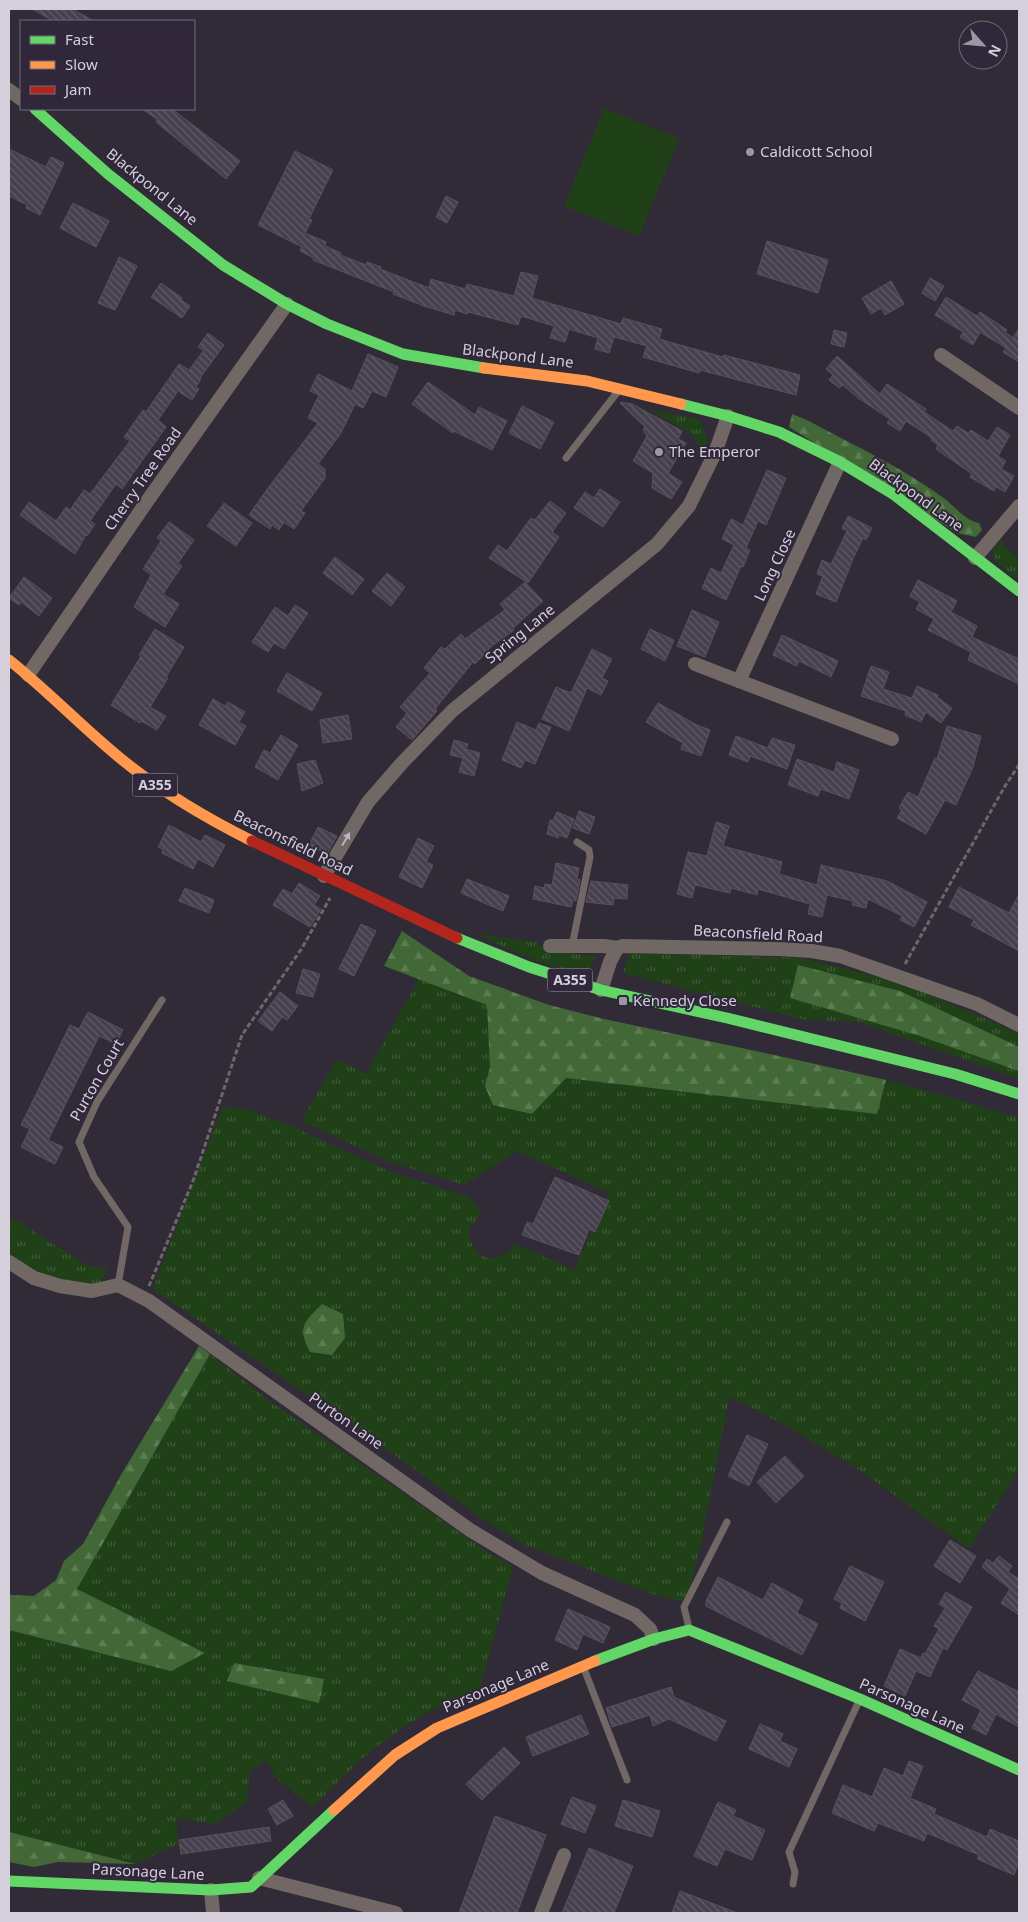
<svg xmlns="http://www.w3.org/2000/svg" width="1028" height="1922" font-family="'Noto Sans',sans-serif">
<style>
.grass{fill:url(#grass-tufts)}
.forest{fill:url(#forest-firs)}
.pitch{fill:#204117}
.building{fill:url(#building-back-hatch);stroke:#56525c}
.lines{fill:none;stroke-linecap:round;stroke-linejoin:round}
.path{stroke:#6e6768;stroke-width:3;stroke-dasharray:5 2.5;stroke-linecap:butt}
.lane{stroke:#716865;stroke-width:7}
.street{stroke:#716865;stroke-width:14}
.fast{stroke:#63d668;stroke-width:11}
.slow{stroke:#ff974d;stroke-width:11}
.jam{stroke:#b3261e;stroke-width:11}
.oneway{fill:#bbb5be}
.poi-dot{fill:#9b96a1;stroke:#30273a;stroke-width:2}
.labels{text-anchor:middle;stroke-width:4;stroke-linejoin:round;paint-order:stroke}
.shield{fill:#30273a;stroke:#a39dab;stroke-width:1}
.shield-label{font-size:14px;font-weight:bold;fill:#d4cfdb}
.poi-label{font-size:15px;fill:#d4cfdb;stroke:#30273a;text-anchor:start}
.street-label{font-size:15px;fill:#d4cfdb;stroke:#30273a}
</style>
<defs>
<pattern id="grass-tufts" width="24" height="20" patternUnits="userSpaceOnUse" patternTransform="scale(1.25)"><rect width="24" height="20" fill="#204117"/><path d="M3 7l-1-3M5 7V3M7 7l1-3M15 17l-1-3M17 17v-4M19 17l1-3" fill="none" stroke="#405b38"/></pattern>
<pattern id="forest-firs" width="22" height="20" patternUnits="userSpaceOnUse" patternTransform="scale(1.25)"><rect width="22" height="20" fill="#426838"/><path d="M5 1l3.5 6h-7zM16 11l3.5 6h-7z" fill="#5c7d54"/></pattern>
<pattern id="building-back-hatch" width="6" height="6" patternUnits="userSpaceOnUse" patternTransform="scale(1.25)"><rect width="6" height="6" fill="#46404e"/><path d="M-1 5l2 2M0 0l6 6M5-1l2 2" fill="none" stroke="#605b67"/></pattern>
</defs>
<rect width="100%" height="100%" fill="#302b36"/>
<g class="grass">
<polygon points="650,410 699,419 708,440 702,451 692,434"/>
<polygon points="1001,539 1004,546 1019,559 1019,581 994,560 993,548"/>
<polygon points="475,934 536,942 545,949 596,957 585,975 539,962"/>
<polygon points="629,953 801,958 902,983 1019,1033 1019,1079 859,1022 806,1020 623,973"/>
<polygon points="419,979 487,1005 490,1067 485,1086 494,1105 532,1114 566,1078 877,1114 886,1080 942,1095 1019,1118 1019,1469 969,1549 848,1462 845,1462 792,1429 733,1398 729,1398 700,1549 686,1602 658,1596 523,1544 477,1515 409,1465 153,1289 223,1106 253,1111 296,1128 389,1171 469,1197 481,1212 470,1229 469,1239 478,1254 491,1259 508,1253 515,1244 574,1270 609,1193 517,1151 464,1185 390,1162 301,1121 337,1059 366,1074"/>
<polygon points="9,1216 88,1266 107,1268 101,1285 81,1287 33,1273 9,1253"/>
<path d="M210,1354L267,1399L489,1553L513,1567L480,1689C459,1698 437,1707 418,1718C379,1741 344,1774 313,1807L277,1779L267,1761L250,1771L247,1802L216,1824L176,1818L178,1844L135,1864L9,1832V1630L171,1671L205,1653L77,1589Z"/>
</g>
<g class="forest">
<path d="M792,414L807,420C853,445 902,467 945,499C955,507 966,521 979,523L982,530L976,537L957,533L789,427Z"/>
<polygon points="402,931 469,976 549,1005 604,1019 793,1059 886,1080 877,1114 566,1078 532,1114 493,1105 485,1086 490,1067 487,1005 384,966"/>
<polygon points="798,965 900,991 1019,1047 1019,1071 917,1035 790,998"/>
<path d="M322,1304L343,1314L345,1338L332,1355L310,1352C297,1327 304,1322 322,1304Z"/>
<polygon points="199,1346 210,1354 77,1589 205,1653 171,1671 9,1630 9,1595 34,1596 56,1580 64,1561 83,1544 122,1473"/>
<polygon points="234,1663 324,1679 319,1703 227,1681"/>
<polygon points="9,1832 135,1864 58,1862 34,1867 9,1862"/>
</g>
<polygon class="pitch" points="604,108 679,139 639,236 564,206"/>
<g class="building">
<polygon points="32,9 72,9 94,21 53,21"/>
<polygon points="142,109 172,109 240,161 226,179 156,122 158,120"/>
<polygon points="9,149 46,167 51,157 64,163 40,215 26,208 27,205 9,196"/>
<polygon points="295,151 333,170 309,219 312,220 305,233 326,242 325,246 341,253 340,255 366,265 367,262 381,267 380,269 429,288 431,279 465,289 467,284 514,296 521,272 538,276 532,298 621,324 623,318 662,329 659,339 723,357 724,355 800,375 796,395 700,370 699,373 643,357 647,346 614,337 609,353 595,349 598,338 569,329 565,342 550,338 554,326 521,316 518,325 468,312 467,314 455,310 454,315 424,306 393,294 394,292 313,260 314,258 300,251 302,247 258,225"/>
<polygon points="446,196 458,202 447,223 436,217"/>
<polygon points="73,203 109,221 96,247 60,228"/>
<polygon points="767,241 828,260 818,293 757,274"/>
<polygon points="119,257 137,266 115,310 98,303"/>
<polygon points="930,278 944,286 935,301 922,293"/>
<polygon points="891,281 904,304 885,315 881,308 871,314 862,298"/>
<polygon points="161,283 182,298 181,300 190,306 182,318 151,297"/>
<polygon points="946,297 977,316 980,312 1007,330 1005,332 1013,338 1019,328 1019,362 1003,352 1006,348 980,332 973,345 960,337 963,332 935,315"/>
<polygon points="834,330 847,333 844,347 831,344"/>
<polygon points="208,333 224,345 200,378 201,379 196,387 199,389 192,400 178,391 158,420 166,427 122,489 116,484 90,521 95,524 87,536 86,535 75,554 20,515 29,502 56,521 66,507 70,510 84,490 90,494 130,441 124,437 143,410 146,412 179,364 189,370 204,350 198,347"/>
<polygon points="368,354 398,367 386,397 372,391 363,408 355,404 341,433 318,464 325,469 325,478 301,511 305,513 294,529 284,522 279,530 272,525 270,529 249,515 268,488 318,423 308,418 319,395 310,391 318,374 352,391"/>
<polygon points="837,356 880,394 887,384 926,409 924,412 953,431 957,426 968,433 971,430 988,441 997,427 1010,435 998,456 1006,461 1001,469 1014,476 1005,492 996,487 994,491 970,477 972,474 936,449 938,445 931,440 932,438 906,421 900,431 887,423 890,419 858,398 843,385 839,388 829,380 833,375 826,369"/>
<polygon points="428,382 475,415 479,407 507,421 492,450 454,431 453,433 412,404"/>
<polygon points="621,402 632,404 682,431 678,439 686,443 668,473 682,482 671,499 652,488 653,473 633,461 647,436 643,430 645,427 620,403"/>
<polygon points="522,406 554,422 540,449 509,433"/>
<polygon points="767,470 786,478 766,525 758,521 746,548 750,550 743,567 741,566 726,600 702,588 711,568 721,573 734,545 722,539 731,519 743,525"/>
<polygon points="600,489 620,502 603,527 574,508 585,492 594,498"/>
<polygon points="550,501 566,513 552,532 559,537 528,583 489,558 498,545 507,551 531,518 535,520"/>
<polygon points="224,503 252,523 236,546 207,526"/>
<polygon points="848,516 872,528 866,540 863,538 853,559 836,602 816,594 823,576 817,574 822,560 831,564 847,531 842,528"/>
<polygon points="169,522 194,540 178,563 182,566 163,594 179,604 165,627 134,607 151,575 143,569 161,541 157,538"/>
<polygon points="335,557 364,579 352,595 323,573"/>
<polygon points="387,573 405,587 391,606 372,591"/>
<polygon points="24,577 52,598 39,616 21,602 19,605 9,598"/>
<polygon points="918,580 957,601 951,612 977,626 972,637 1019,659 1019,684 968,660 971,652 928,630 934,619 916,609 920,602 910,596"/>
<polygon points="525,582 543,601 513,628 514,630 488,649 489,650 475,664 473,662 435,709 437,711 412,740 396,727 407,713 400,707 430,673 424,668 441,647 445,649 461,634 465,639 505,610 500,604"/>
<polygon points="295,605 308,613 284,649 274,643 268,652 252,642 275,607 288,616"/>
<polygon points="692,610 719,622 705,657 677,646"/>
<polygon points="155,629 184,647 166,677 168,678 150,707 166,716 157,730 141,721 140,723 111,705 141,656 139,655"/>
<polygon points="650,629 674,640 665,661 641,649"/>
<polygon points="782,635 838,661 831,677 799,661 797,666 773,655"/>
<polygon points="592,649 612,659 602,678 608,681 601,695 587,688 569,731 542,719 556,687 571,693"/>
<polygon points="871,666 889,672 883,689 912,698 917,686 938,695 937,697 952,708 941,723 926,712 921,722 905,715 906,711 861,696"/>
<polygon points="287,673 322,693 312,711 277,691"/>
<polygon points="213,699 225,706 228,702 245,712 239,722 246,726 235,745 199,725"/>
<polygon points="658,703 697,725 710,730 701,756 681,749 683,743 646,722"/>
<polygon points="348,715 352,739 323,743 320,720"/>
<polygon points="517,722 536,730 539,723 551,727 535,764 525,760 521,768 502,760"/>
<polygon points="947,726 981,736 973,767 956,805 945,800 926,834 897,818 902,810 899,808 908,792 918,797 935,758 937,759"/>
<polygon points="281,735 298,745 278,780 255,767 264,750 270,753"/>
<polygon points="736,736 768,748 772,738 795,745 787,769 750,756 748,762 729,755"/>
<polygon points="454,740 468,744 466,749 480,753 474,776 459,772 463,758 450,755"/>
<polygon points="797,759 834,772 837,762 859,770 849,799 821,789 818,796 788,785"/>
<polygon points="315,760 323,783 302,791 297,764"/>
<polygon points="579,811 595,817 589,834 573,828"/>
<polygon points="557,812 574,819 567,838 559,835 558,838 547,834 550,820 553,821"/>
<polygon points="716,822 729,826 723,846 782,862 779,874 817,885 821,865 887,881 927,902 914,927 900,920 902,916 868,899 866,908 852,905 853,901 827,895 822,917 808,914 810,904 758,889 757,895 731,888 730,893 695,885 692,898 677,894 688,852 707,856"/>
<polygon points="169,825 201,842 205,835 225,845 213,867 198,859 193,869 162,853 163,849 158,847"/>
<polygon points="318,827 337,836 327,854 309,845"/>
<polygon points="418,838 434,846 426,862 433,865 422,888 399,877"/>
<polygon points="556,863 579,868 577,879 580,880 576,901 573,900 571,907 533,899 535,886 544,888 545,884 552,885"/>
<polygon points="467,879 509,896 503,911 461,893"/>
<polygon points="591,881 628,885 627,899 614,898 613,905 586,902"/>
<polygon points="299,883 320,896 314,905 321,909 310,927 273,905 283,889 292,894"/>
<polygon points="959,887 1009,913 1019,894 1019,951 971,925 974,920 949,907"/>
<polygon points="185,888 214,900 209,913 179,901"/>
<polygon points="361,924 376,931 354,976 339,969"/>
<polygon points="303,969 320,974 313,997 296,993"/>
<polygon points="280,992 298,1006 287,1020 282,1017 272,1031 258,1021"/>
<polygon points="88,1012 123,1030 116,1044 99,1036 48,1140 63,1147 55,1164 21,1147 30,1129 21,1125 70,1025 79,1029"/>
<polygon points="555,1177 609,1201 595,1232 589,1229 579,1255 522,1235 527,1222 533,1224"/>
<polygon points="747,1435 768,1444 749,1486 728,1476"/>
<polygon points="785,1456 804,1476 776,1503 757,1482"/>
<polygon points="950,1540 976,1556 960,1583 934,1566"/>
<polygon points="999,1556 1012,1566 1008,1572 1017,1578 1019,1576 1019,1615 1001,1603 1010,1589 982,1567 987,1559 993,1563"/>
<polygon points="850,1566 884,1582 865,1621 840,1608 842,1603 834,1599"/>
<polygon points="718,1577 763,1600 772,1583 803,1600 797,1613 818,1624 802,1655 706,1606 706,1601"/>
<polygon points="946,1592 972,1607 947,1650 943,1648 930,1677 916,1671 905,1696 884,1686 900,1649 921,1658 923,1653 925,1654 939,1629 934,1626 945,1608 939,1604"/>
<polygon points="568,1609 610,1627 603,1643 583,1634 577,1650 555,1640"/>
<polygon points="978,1671 1019,1692 1019,1727 996,1714 986,1735 972,1728 981,1710 962,1700"/>
<polygon points="671,1687 674,1697 726,1721 716,1741 669,1719 653,1726 650,1715 612,1727 606,1708"/>
<polygon points="581,1715 589,1734 533,1756 526,1737"/>
<polygon points="760,1724 783,1734 780,1741 797,1749 789,1767 749,1749"/>
<polygon points="504,1747 520,1763 482,1800 466,1784"/>
<polygon points="909,1761 923,1766 910,1798 936,1809 934,1814 987,1837 990,1829 1019,1841 1019,1862 1014,1875 977,1859 979,1855 927,1833 924,1841 878,1823 874,1831 832,1813 843,1785 872,1797 884,1768 903,1776"/>
<polygon points="572,1797 596,1806 585,1833 561,1824"/>
<polygon points="283,1800 293,1816 277,1825 268,1809"/>
<polygon points="623,1800 660,1811 652,1837 615,1826"/>
<polygon points="718,1802 736,1810 733,1816 765,1830 752,1860 725,1849 717,1866 694,1856"/>
<polygon points="495,1816 546,1835 517,1913 459,1913"/>
<polygon points="269,1827 271,1841 181,1854 179,1840"/>
<polygon points="589,1848 633,1866 614,1913 562,1913"/>
<polygon points="680,1891 735,1912 735,1913 672,1913"/>
</g>
<g class="lines">
<g class="path">
<polyline points="905,964 1005,786 1019,765"/>
<polyline points="149,1286 193,1181 242,1035 302,948 330,898"/>
</g>
<g class="lane">
<polyline points="566,458 619,390"/>
<polyline points="572,946 590,857 589,850 577,842"/>
<polyline points="118,1285 128,1227 94,1177 79,1142 97,1102 162,1000"/>
<polyline points="689,1628 684,1607 727,1522"/>
<polyline points="583,1666 627,1780"/>
<polyline points="793,1884 795,1872 789,1852 859,1701"/>
</g>
<g class="street">
<polyline points="9,90 21,99"/>
<polyline points="941,355 1019,408"/>
<polyline points="975,558 1019,506"/>
<polyline points="695,664 739,681 840,462"/>
<polyline points="28,675 148,500 287,304"/>
<polyline points="739,681 892,739"/>
<polyline points="324,876 368,802 402,763 452,711 657,544 689,506 715,453 728,416"/>
<polyline points="550,946 604,946 617,948"/>
<polyline points="601,990 610,962 617,948 623,946 779,949 812,951 840,956 977,1004 1019,1025"/>
<polyline points="9,1262 34,1278 60,1286 92,1291 118,1285 149,1301 470,1530 542,1573 635,1615 650,1629 654,1639"/>
<polyline points="259,1878 396,1913"/>
<polyline points="211,1890 213,1913"/>
<polyline points="541,1913 564,1855"/>
</g>
<g class="fast">
<polyline points="35,109 108,174 223,265 287,304 327,324 403,354 484,368"/>
<polyline points="681,404 728,416 779,432 840,462 893,494 1019,591"/>
<polyline points="457,938 529,967 601,990 727,1018 955,1074 1019,1094"/>
<polyline points="595,1661 654,1639 689,1630 860,1699 1019,1770"/>
<polyline points="9,1881 211,1890 251,1887 334,1810"/>
</g>
<g class="slow">
<polyline points="484,368 587,381 681,404"/>
<path d="M9,660C48,691 82,727 120,758C160,791 206,818 252,841"/>
<polyline points="334,1810 395,1755 437,1728 595,1661"/>
</g>
<polyline class="jam" points="252,841 457,938"/>
</g>
<defs><path id="oneway-solid" d="M-6-.8H1V-3.2L6.5 0L1 3.2V.8H-6Z" transform="scale(1.25)"/></defs>
<use class="oneway" href="#oneway-solid" transform="translate(346 839) rotate(-59)"/>
<g class="poi-dot">
<circle cx="750" cy="152" r="5"/>
<circle cx="659" cy="452" r="5"/>
<rect x="618" y="996" width="10" height="10" rx="2.5"/>
</g>
<g class="labels">
<g class="shield">
<rect x="132.5" y="773.5" width="45" height="23" rx="4"/>
<rect x="547.5" y="968.5" width="45" height="23" rx="4"/>
</g>
<g class="shield-label">
<text x="155" y="790">A355</text>
<text x="570" y="985">A355</text>
</g>
<g class="poi-label">
<text x="760" y="157">Caldicott School</text>
<text x="669" y="457">The Emperor</text>
<text x="633" y="1006">Kennedy Close</text>
</g>
<g class="street-label">
<text transform="translate(152 187) rotate(39)" y="5">Blackpond Lane</text>
<text transform="translate(518 356) rotate(7)" y="5">Blackpond Lane</text>
<text transform="translate(143 479) rotate(-55)" y="5">Cherry Tree Road</text>
<text transform="translate(916 495) rotate(36)" y="5">Blackpond Lane</text>
<text transform="translate(775 565) rotate(-65)" y="5">Long Close</text>
<text transform="translate(520 634) rotate(-39)" y="5">Spring Lane</text>
<text transform="translate(293 843) rotate(26)" y="5">Beaconsfield Road</text>
<text transform="translate(758 934) rotate(3)" y="5">Beaconsfield Road</text>
<text transform="translate(97 1080) rotate(-60)" y="5">Purton Court</text>
<text transform="translate(346 1421) rotate(35)" y="5">Purton Lane</text>
<text transform="translate(496 1686) rotate(-23)" y="5">Parsonage Lane</text>
<text transform="translate(912 1706) rotate(24)" y="5">Parsonage Lane</text>
<text transform="translate(148 1872) rotate(3)" y="5">Parsonage Lane</text>
</g>
</g>
<rect width="1028" height="1922" fill="none" stroke="#d4cfdb" stroke-width="20"/>
<rect x="20" y="20" width="175" height="90" fill="#30273a" stroke="#726a7a"/>
<rect x="30" y="36" width="25" height="8" fill="#63d668" stroke="#726a7a"/>
<text x="65" y="45" font-size="15" fill="#d4cfdb">Fast</text>
<rect x="30" y="61" width="25" height="8" fill="#ff974d" stroke="#726a7a"/>
<text x="65" y="70" font-size="15" fill="#d4cfdb">Slow</text>
<rect x="30" y="86" width="25" height="8" fill="#b3261e" stroke="#726a7a"/>
<text x="65" y="95" font-size="15" fill="#d4cfdb">Jam</text>
<g transform="translate(983 45) rotate(117)"><circle r="24" fill="#30273a" stroke="#726a7a"/>
<path d="M0-4L9 19L0 12L-9 19Z" fill="#9b96a1"/>
<text y="-8" font-size="14" font-weight="bold" text-anchor="middle" fill="#d4cfdb">N</text>
</g>
</svg>
